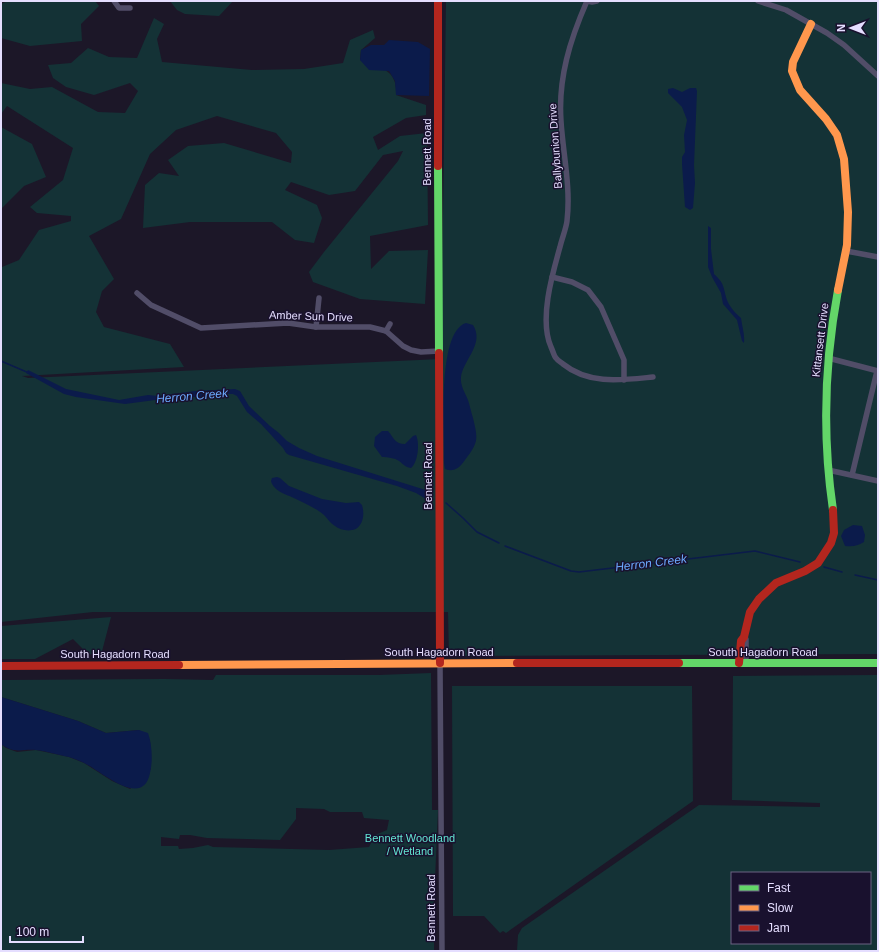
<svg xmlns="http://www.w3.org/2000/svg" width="879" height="952" font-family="Helvetica,sans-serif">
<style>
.green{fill:#143236;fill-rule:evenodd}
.water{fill:#0b1b4b}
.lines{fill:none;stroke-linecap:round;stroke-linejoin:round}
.stream{stroke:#0b1b4b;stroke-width:1.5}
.street{stroke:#514d68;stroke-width:5.5}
.fast{stroke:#63d668;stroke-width:8}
.slow{stroke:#ff974d;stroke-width:8}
.jam{stroke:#b3261e;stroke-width:8}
.labels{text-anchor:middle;stroke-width:3;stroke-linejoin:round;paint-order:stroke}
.street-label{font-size:11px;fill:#e5deff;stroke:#19112e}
.park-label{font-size:11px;fill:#63e6d3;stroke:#19112e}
.water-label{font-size:12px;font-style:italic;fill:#6cabff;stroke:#19112e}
</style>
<rect width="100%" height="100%" fill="#1c1728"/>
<g class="green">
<polygon points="8,1 95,1 99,6 81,24 82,41 30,46 1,38 1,4"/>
<polygon points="170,1 233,1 219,16 185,14 177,10"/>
<path d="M446,1H878V654L449,656L448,612H93L1,622V269L2,267L19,260L39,230L71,221V216L37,213L30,207L63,180L73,148L7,106L1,114V83L30,89L52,87L98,112L125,113L138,91L130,83L94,95L66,87L53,78L48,65L71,63L88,48L109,57L137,58L154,18L164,24L157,39L162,62L252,70L304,69L343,63L350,40L373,30L375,38L361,50L360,60C380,68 398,69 396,95L426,105V115L406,118L373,137L378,150L400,136L427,133L428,225L370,236L371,269L389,251L428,250L425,304L360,299L313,282L309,272L324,252L398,161L403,151L383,155L355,191L329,195L291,182L285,190L317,205L322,218L314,243L295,240L272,222H190L143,228L145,185L159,173L179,176L168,160L188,146L224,143L291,163L292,152L276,133L217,116L176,130L150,154L121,219L89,236L114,279L102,291L96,312L104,327L170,344L184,367L22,376L28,378L441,359Z"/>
<polygon points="1,127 32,144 46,177 24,186 1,209"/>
<polygon points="111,617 101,655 88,654 73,639 35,659 1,659 1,626"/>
<path d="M431,673L432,810H438L434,903V951H1V744L6,748L17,752L36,750L69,757L84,763L112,781L130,789L151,769L150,740L139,730L106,733L78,721L1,697V680L164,679L213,680L216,675H379ZM296,808L324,809L330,812H362L364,818L389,820L387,830L375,835L369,847L329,850L213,847L208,845L193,848L179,849L178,846H161V837L179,839L180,835H190L207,838L280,840L296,819Z"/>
<path d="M878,675V951H517L518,935L522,928L699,805L820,807V803L732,800L733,676ZM732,873H870V943H732Z"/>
<polygon points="452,686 692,686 693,801 506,933 503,931 500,933 484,916 453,916"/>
</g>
<g class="water">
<polygon points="389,40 418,42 430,49 429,96 396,95 395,81 389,71 369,70 360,60 361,50 371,45 384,45"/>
<polygon points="673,88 682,92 690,88 696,88 697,91 694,165 695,183 693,208 690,210 685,207 682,164 682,157 685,152 684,135 687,120 682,107 668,93 668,89"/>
<path d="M708,226L711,228V249L714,274C725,284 723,287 727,300C729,306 736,314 741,318C742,327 745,334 744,343L742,341L737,320L723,304L721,293L712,277L708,267Z"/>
<path d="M466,323L473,325C485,344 463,360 461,377C460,385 465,393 468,400C470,406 471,412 473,418C478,439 479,442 465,460C460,467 456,471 448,470L445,469L444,463C445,436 436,332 466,323Z"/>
<polygon points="28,370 66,389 119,400 148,395 158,396 195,391 235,389 240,391 249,406 270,426 279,433 287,441 299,448 317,456 432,492 431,502 416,493 397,486 289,455 286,453 283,448 261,424 247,412 237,396 233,394 221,394 204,397 178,397 125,404 76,397 64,394 26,373"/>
<path d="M382,431H388C394,438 395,444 405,444L413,436L416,435C420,443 418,463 411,468C405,467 403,464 399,461C395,458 387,457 382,457L374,446L375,437Z"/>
<path d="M277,477L280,478L289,486L322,499L346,503L359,502L362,505C364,512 364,519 360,525C355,533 341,531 335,526C330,523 328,519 324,515C317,509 308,505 300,501C290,495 274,493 271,481L272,478Z"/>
<path d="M853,525L862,526L865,535L864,542C857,546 853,547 845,546L841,536L844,530Z"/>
<path d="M1,697L78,721L106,733L139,730L148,733C152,744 153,761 150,773C143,809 102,772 86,764C81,761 75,759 69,757C59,755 46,751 36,750C21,749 14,754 1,744Z"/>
</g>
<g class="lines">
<g class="stream">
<polyline points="1,361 29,373"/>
<polyline points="446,503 463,518 477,532 499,543"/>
<polyline points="505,546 571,571 579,572 755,551 800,562"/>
<polyline points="824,567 842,572"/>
<polyline points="855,575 878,580"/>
</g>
<g class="street">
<polyline points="114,1 119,8 130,8"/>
<path d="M587,1C570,40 558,78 561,121C563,154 571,187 567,221C566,229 562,238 560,247C552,275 539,320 551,347C553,351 554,356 556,358C558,361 561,362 563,364C589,385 622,380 653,377"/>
<polyline points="587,1 592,2 597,1"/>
<polyline points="758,1 786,10 827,33 844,45 878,76"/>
<polyline points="846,251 878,257"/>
<polyline points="552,277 572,282 588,290 601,307 624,360 624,380"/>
<polyline points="137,293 151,305 201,328 288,323 316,327 370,327 386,331 403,346 411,350 421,352 439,351"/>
<polyline points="316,327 319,298"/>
<polyline points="386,331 390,324"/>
<polyline points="828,358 878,371"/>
<polyline points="828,470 878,481"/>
<polyline points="852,475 877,371"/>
<polyline points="744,637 746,639 746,663"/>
<polyline points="440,663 442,951"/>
</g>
<g class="fast">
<polyline points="438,166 439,353"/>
<path d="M833,510C822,435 824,365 838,290"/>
<polyline points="679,663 878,663"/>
</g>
<g class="slow">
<polyline points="811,24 793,62 792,71 800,90 826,119 837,135 844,159 848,212 847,245 838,290"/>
<polyline points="179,665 517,663"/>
</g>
<g class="jam">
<polyline points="438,1 438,166"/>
<polyline points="439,353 440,663"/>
<polyline points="517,663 679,663"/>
<polyline points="739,663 741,641 744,637 750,612 759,599 776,583 805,571 818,563 831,543 834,533 833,510"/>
<polyline points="1,666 179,665"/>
</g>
</g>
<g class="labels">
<g class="street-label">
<text transform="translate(555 146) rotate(-94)" y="4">Ballybunion Drive</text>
<text transform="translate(427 152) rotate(-90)" y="4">Bennett Road</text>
<text transform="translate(311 316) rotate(2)" y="4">Amber Sun Drive</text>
<text transform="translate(820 340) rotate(-83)" y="4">Kittansett Drive</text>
<text transform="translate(428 476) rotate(-90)" y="4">Bennett Road</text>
<text x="439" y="656">South Hagadorn Road</text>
<text x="763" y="656">South Hagadorn Road</text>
<text x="115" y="658">South Hagadorn Road</text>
<text transform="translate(431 908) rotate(-90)" y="4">Bennett Road</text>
</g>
<g class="park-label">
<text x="410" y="842">Bennett Woodland<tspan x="410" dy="13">/ Wetland</tspan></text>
</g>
<g class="water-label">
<text transform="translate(192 396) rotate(-5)" y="4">Herron Creek</text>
<text transform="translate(651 563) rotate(-7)" y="4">Herron Creek</text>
</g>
</g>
<rect width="879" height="952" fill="none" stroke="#e5deff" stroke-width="4"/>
<rect x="731" y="872" width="140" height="72" fill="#19112e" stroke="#6b6382"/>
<rect x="739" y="885" width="20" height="6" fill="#63d668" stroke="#6b6382"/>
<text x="767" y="892" font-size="12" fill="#e5deff">Fast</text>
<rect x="739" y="905" width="20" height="6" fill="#ff974d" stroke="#6b6382"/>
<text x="767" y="912" font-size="12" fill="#e5deff">Slow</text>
<rect x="739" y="925" width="20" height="6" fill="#b3261e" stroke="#6b6382"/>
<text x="767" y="932" font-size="12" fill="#e5deff">Jam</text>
<g transform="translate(851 28) rotate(270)" stroke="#19112e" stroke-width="3" paint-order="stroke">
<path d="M0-3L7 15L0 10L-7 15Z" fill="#e5deff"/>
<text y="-6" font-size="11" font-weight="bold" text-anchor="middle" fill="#e5deff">N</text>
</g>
<path d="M10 936v6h73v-6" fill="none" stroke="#e5deff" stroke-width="2"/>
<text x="16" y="936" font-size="12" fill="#e5deff" stroke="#19112e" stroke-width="3" paint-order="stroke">100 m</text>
</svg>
